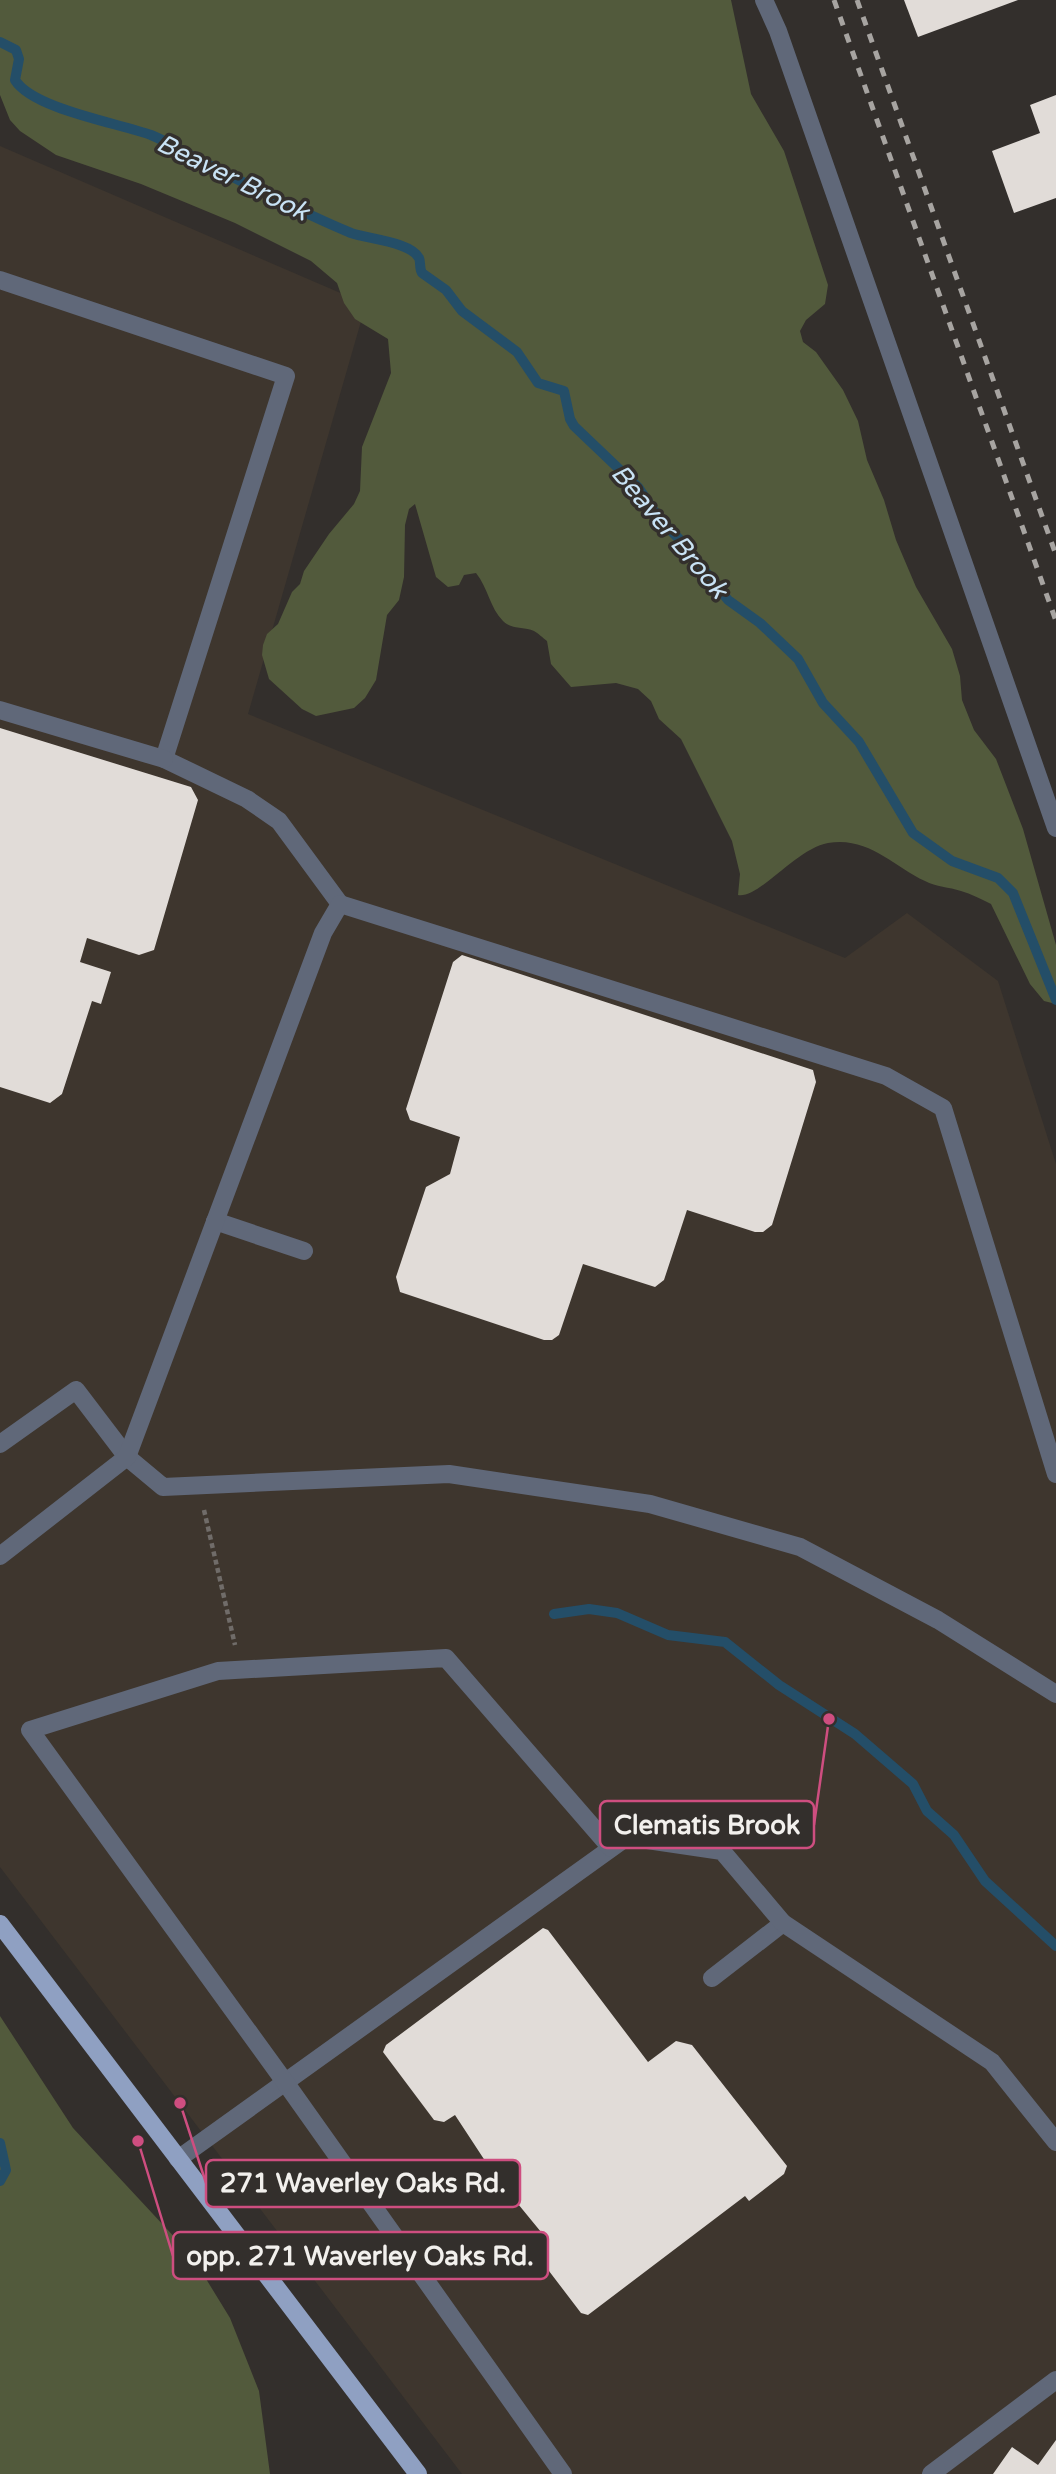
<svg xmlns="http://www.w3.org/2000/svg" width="1056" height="2474" font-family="'Varela Round',sans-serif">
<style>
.built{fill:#3e362e}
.green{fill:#525a3c}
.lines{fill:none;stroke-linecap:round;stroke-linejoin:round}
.stream{stroke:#244e68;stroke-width:10}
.building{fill:#e1dcd8}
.path{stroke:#706c69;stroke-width:4.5;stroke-dasharray:5 3.5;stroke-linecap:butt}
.lane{stroke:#606879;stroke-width:18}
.primary{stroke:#8fa0c2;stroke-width:18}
.rail{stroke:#a7a4a1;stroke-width:5;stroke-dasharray:9 9;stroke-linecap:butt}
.labels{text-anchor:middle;stroke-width:7;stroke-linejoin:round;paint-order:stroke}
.water-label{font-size:26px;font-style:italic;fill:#c8e2f4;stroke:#332f2c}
.leader{fill:none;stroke:#ce4e80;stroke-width:2.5}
.callout-dot{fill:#ce4e80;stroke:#332f2c;stroke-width:2.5}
.callout{fill:#332f2c;stroke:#ce4e80;stroke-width:2.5}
.callout-label{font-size:26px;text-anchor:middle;font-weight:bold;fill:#f2f0ed}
</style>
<rect width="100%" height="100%" fill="#332f2c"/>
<polygon class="built" points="0,146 366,304 248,714 845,958 907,913 998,981 1056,1164 1056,2474 462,2474 0,1867"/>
<g class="green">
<path d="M0,0H731L751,94L784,151L828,285L825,304L806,320L800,331L803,342L816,352L843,390L858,421L867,460L884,500L896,540L916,587L952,649L960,676L962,700L974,730L996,759L1023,829L1056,945V1004L1044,1001L1030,984L991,904C981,899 971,894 961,891C949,887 936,887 925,881C893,866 868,836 828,843C797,848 759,899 738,895L740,874L732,841L681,739L659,719L651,701L638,689L616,683L571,687L551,664L547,641C543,638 538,633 534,631C524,626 512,630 503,621C490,608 488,588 476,573L464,575L459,585L448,587L436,577L415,504L409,509L405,525L404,577L399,600L387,615L376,680L365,698L354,708L316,716L302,709L269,679L262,655L263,645L267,634L278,624L292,592L300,584L304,571L329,534L354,504L360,491L362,447L391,373L388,339L355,319L344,303L337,283L311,261L235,223L141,184L56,155L20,131L10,120L0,95Z"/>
<polygon points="0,2016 73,2128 192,2256 230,2318 259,2391 270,2474 0,2474"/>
</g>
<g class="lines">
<g class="stream">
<path d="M0,42L16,50L19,59L15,80C33,109 118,123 151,135C171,143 188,155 207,164C255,188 302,213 351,233C368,239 411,242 419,258C421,262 419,268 422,273L446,290L462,311L517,352L538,383L564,391L570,419L574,426L638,487L658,517L681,541L728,600L760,623L798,659L823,703L859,742L913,833L952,861L998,878L1013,893L1056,1000"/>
<polyline points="554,1614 589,1609 617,1613 668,1635 725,1642 779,1685 855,1734 913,1784 927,1811 954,1835 985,1881 1056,1946"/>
<polyline points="0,2143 6,2170 0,2181"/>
</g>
</g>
<g class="building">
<polygon points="904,0 1018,0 918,37"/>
<polygon points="1056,95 1056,198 1014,213 992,151 1040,133 1030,105"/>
<polygon points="0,728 191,787 198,800 154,950 139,955 87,938 80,962 111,972 101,1004 92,1001 62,1094 50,1103 0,1087"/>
<polygon points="462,955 813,1070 816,1082 772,1225 763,1232 755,1232 687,1210 664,1280 655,1287 583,1264 559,1335 552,1340 544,1340 400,1292 396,1277 426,1187 450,1174 460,1137 410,1120 406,1109 453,962"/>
<polygon points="543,1928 548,1930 648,2062 676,2041 692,2045 787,2166 784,2174 749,2201 745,2196 588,2315 581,2313 533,2250 532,2240 541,2232 495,2176 455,2115 444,2122 434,2120 383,2052 386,2045"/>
<polygon points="1056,2440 1056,2474 993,2474 1012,2447 1038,2465"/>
</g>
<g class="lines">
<polyline class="path" points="204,1510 235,1645"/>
<g class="lane">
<polyline points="764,0 778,31 1056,828"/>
<polyline points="0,280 286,376 164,759 247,799 279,821 340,904"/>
<polyline points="0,710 164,759"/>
<polyline points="215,1221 304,1251"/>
<polyline points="0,1444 76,1390 127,1457 163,1487 449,1474 650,1504 800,1547 938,1620 1056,1694"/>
<polyline points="0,1556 127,1457 323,933 340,904 886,1076 943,1108 1056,1474"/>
<polyline points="712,1978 783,1923"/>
<polyline points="178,2159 627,1837 722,1851 783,1923 992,2062 1056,2142"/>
<polyline points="563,2474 285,2082 30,1730 218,1671 446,1658 611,1848"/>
<polyline points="931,2474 1056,2380"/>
</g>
<polyline class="primary" points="0,1924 418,2474"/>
<g class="rail">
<polyline points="834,0 1056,621"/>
<polyline points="857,0 1056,555"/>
</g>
</g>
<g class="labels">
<g class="water-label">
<text transform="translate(233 177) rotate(26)" y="9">Beaver Brook</text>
<text transform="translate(670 531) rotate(50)" y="9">Beaver Brook</text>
</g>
</g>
<path class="leader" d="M829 1719L814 1825M180 2103L206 2183M138 2141L173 2256"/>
<g class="callout-dot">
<circle cx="829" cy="1719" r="7"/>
<circle cx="180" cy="2103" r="7"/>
<circle cx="138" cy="2141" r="7"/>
</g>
<g class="callout">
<rect x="600" y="1801" width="214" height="47" rx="7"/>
<rect x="206" y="2160" width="314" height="47" rx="7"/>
<rect x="173" y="2232" width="375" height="47" rx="7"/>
</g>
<g class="callout-label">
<text x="707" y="1834">Clematis Brook</text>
<text x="363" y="2192">271 Waverley Oaks Rd.</text>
<text x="360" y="2265">opp. 271 Waverley Oaks Rd.</text>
</g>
</svg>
